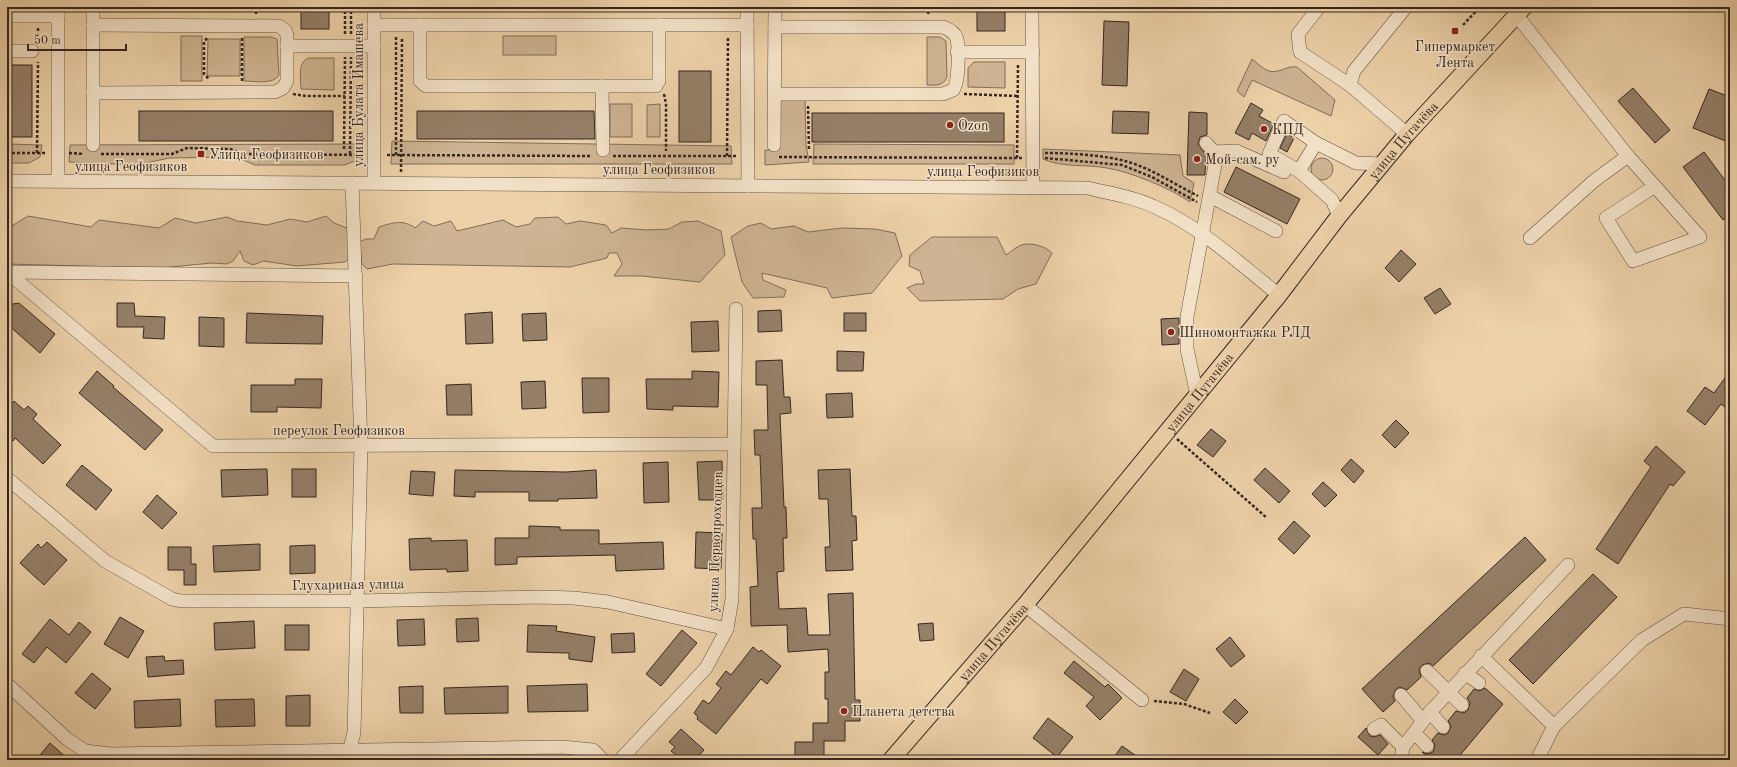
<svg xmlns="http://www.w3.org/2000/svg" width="1737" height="767" font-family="'Old Standard TT',serif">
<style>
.green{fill:#ceb492;stroke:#826d5a}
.building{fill:#957f68;stroke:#352621}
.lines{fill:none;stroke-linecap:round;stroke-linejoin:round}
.minor-casing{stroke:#635143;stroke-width:14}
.major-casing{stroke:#352621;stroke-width:18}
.path{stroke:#352621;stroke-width:2.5;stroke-dasharray:3 2;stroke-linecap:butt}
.minor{stroke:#f3e1c7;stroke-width:13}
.major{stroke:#edd1a9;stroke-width:16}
.poi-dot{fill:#8f2418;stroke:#f3e1c7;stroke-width:1.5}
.labels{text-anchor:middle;stroke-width:3;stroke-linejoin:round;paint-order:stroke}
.poi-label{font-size:14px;fill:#352621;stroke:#f3e1c7;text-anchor:start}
.street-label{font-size:14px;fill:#352621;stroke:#f3e1c7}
</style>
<rect width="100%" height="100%" fill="#edd1a9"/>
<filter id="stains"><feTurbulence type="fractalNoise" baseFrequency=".005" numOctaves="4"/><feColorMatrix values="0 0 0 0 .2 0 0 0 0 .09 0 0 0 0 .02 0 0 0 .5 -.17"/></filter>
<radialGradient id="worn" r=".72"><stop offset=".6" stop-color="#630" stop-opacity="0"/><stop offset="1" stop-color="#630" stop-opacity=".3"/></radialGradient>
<g class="green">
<rect x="181" y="36" width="21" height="45"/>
<rect x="503" y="36" width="53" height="19"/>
<path d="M244,37H271L277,39L279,75C274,85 253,81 244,81Z"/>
<path d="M927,37H940L946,41L947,77C943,87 935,85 927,85Z"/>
<polygon points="208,39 240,39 240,76 207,76"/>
<path d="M309,58H334V90L301,89C301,80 297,61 309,58Z"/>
<path d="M1252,59C1257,63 1263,69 1269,71C1279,74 1287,65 1297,67L1335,100L1331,116L1252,80L1244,97L1237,91Z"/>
<polygon points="974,62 1005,62 1005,88 968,87 968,68"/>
<polygon points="778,97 805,97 806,145 809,162 765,165 765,150 777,150"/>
<rect x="610" y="104" width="22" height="33"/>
<polygon points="660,104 660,137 647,137 647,105"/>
<polygon points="392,141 731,146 732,164 391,164"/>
<polygon points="7,144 42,145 40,157 29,163 7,163"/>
<polygon points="357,144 358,160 344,165 255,165 236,157 169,158 137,165 69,162 70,145"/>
<polygon points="814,144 1014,145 1014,164 813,164"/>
<path d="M1043,149L1180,155L1183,176L1194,183L1190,202C1170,188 1131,172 1107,168C1086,164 1063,168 1043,159Z"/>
<circle cx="1322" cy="169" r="11"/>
<polygon points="28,216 91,227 99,220 159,228 175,218 196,223 227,217 237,221 267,225 290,219 307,222 326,216 334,223 352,230 354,254 345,262 297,266 263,261 253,265 244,261 240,251 233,261 227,264 212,263 160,268 7,264 7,229"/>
<path d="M558,217L566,224L580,221L606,225L612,233L621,228L647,230L669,229L682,222L698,221L721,231L725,255L700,282L642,276H614L622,264L617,253H609L607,258L570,267L393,264L367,269L362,264L359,242L366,239H374L379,227C391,223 404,219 415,228L423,221L434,226L451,221L457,231L503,220L516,227L530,224L535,218Z"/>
<polygon points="761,223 771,229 794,226 808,232 842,228 875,229 895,233 902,256 872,293 832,298 827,288 762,273 763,280 786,290 784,297 753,298 742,282 731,237 748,226"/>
<path d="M932,237H997L1006,255C1011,252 1015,248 1019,246C1029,241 1045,246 1052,253L1036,284L1018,289L1003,299L920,301L907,288L916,284H924L920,271L909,266L910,255Z"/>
</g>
<g class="building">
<rect x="301" y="7" width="28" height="22"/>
<rect x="977" y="7" width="28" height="24"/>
<polygon points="1104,21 1129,22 1127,86 1102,85"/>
<rect x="7" y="65" width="25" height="72"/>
<rect x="679" y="71" width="32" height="71"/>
<polygon points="1633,88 1670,130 1655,143 1618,101"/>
<polygon points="1709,89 1730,97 1730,136 1728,142 1693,128"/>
<polygon points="1251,103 1263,110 1259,116 1274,124 1266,141 1252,133 1249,140 1235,133"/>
<rect x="139" y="111" width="194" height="30"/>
<polygon points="417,111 594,111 595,139 417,139"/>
<polygon points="1113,111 1149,112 1148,134 1112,133"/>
<polygon points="1189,112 1207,113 1207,135 1200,137 1198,144 1206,155 1205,175 1187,175"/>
<rect x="812" y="113" width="192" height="29"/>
<polygon points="1287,133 1294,138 1287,152 1280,148"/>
<polygon points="1704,152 1730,187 1730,215 1723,220 1683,167"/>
<polygon points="1236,167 1300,199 1287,224 1224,192"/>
<polygon points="1401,250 1416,264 1399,282 1385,268"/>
<polygon points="1440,288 1451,304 1435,314 1424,298"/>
<polygon points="19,303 55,334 40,353 7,324 7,305"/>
<polygon points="117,303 134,303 135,316 165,317 164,339 143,338 144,327 117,327"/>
<polygon points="781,310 782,331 758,332 758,311"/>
<polygon points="492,312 493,343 466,344 465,314"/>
<polygon points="247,313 323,316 322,344 246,343"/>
<polygon points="546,313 547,340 523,341 522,314"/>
<rect x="844" y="313" width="22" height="18"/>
<polygon points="199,317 224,318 224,347 199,346"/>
<polygon points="1179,318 1179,344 1162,345 1161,319"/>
<polygon points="718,321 719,351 692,352 691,322"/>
<polygon points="837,351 864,352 863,371 837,371"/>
<polygon points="782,360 784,397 790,397 791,413 780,414 784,507 786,507 787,538 783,538 784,571 777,572 779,609 806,608 808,635 830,635 828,594 853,593 855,700 860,700 860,721 845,721 845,741 824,741 824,758 812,758 812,760 795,760 795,742 813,742 813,723 828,723 828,699 825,699 825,672 829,672 828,649 788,652 787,625 751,626 750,587 758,586 756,539 753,539 752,508 762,508 760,455 755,455 754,430 768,430 767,385 756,385 756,361"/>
<polygon points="97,371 114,386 113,387 163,430 145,450 79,393"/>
<polygon points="692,371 719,372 718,407 673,406 673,410 647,409 646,379 692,379"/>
<polygon points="1730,371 1730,411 1721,404 1705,425 1687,411 1705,387 1714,393"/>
<polygon points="582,378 609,378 609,412 583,413"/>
<polygon points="295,379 322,379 321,408 277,407 277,412 251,412 251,385 295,385"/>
<polygon points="545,381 546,408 522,409 521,382"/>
<polygon points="471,384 472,415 447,415 446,385"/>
<polygon points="852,393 853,417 827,418 826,394"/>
<polygon points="14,401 24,410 28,406 37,414 33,419 61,445 43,464 15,438 13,441 7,435 7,408"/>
<polygon points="1396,420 1409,433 1395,448 1382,435"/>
<polygon points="1211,429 1226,441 1213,457 1197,445"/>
<polygon points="1656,446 1685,472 1673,486 1670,484 1618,564 1596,549 1651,467 1644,461"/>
<polygon points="1351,459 1364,471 1354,483 1341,470"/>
<polygon points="722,461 723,500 699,500 697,462"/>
<polygon points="668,462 669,502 644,503 643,463"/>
<polygon points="82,465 112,490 96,510 66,485"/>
<polygon points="1265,468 1290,491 1279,503 1254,480"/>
<polygon points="267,469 268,495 222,497 221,470"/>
<rect x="292" y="469" width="24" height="28"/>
<polygon points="850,469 852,516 856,516 857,540 852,541 853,570 826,571 825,547 830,547 828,499 819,499 818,470"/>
<polygon points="455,470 566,472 596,470 597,498 558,499 558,501 529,501 529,492 475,492 475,497 454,496"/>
<polygon points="411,471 435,472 433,496 409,494"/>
<polygon points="1323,482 1337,495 1325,507 1312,494"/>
<polygon points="157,495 177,513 162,529 143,512"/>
<polygon points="1294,521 1310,536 1294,554 1278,539"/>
<polygon points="529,526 560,527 560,530 599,530 599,544 663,542 664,569 616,571 615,555 517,557 517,564 495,565 495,538 529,538"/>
<polygon points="696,532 722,533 721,569 695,568"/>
<polygon points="1525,537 1546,560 1433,666 1429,663 1422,665 1419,669 1421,677 1407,690 1400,687 1396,689 1393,696 1395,701 1383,712 1362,689"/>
<polygon points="431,538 431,541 467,540 468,571 447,572 447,569 410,570 409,539"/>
<polygon points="47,542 67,560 44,585 20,563 38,544 41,548"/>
<polygon points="260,544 260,570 214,572 213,546"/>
<polygon points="315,545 315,573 290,574 290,546"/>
<polygon points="168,547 191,547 191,564 196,564 196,585 184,585 184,570 168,570"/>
<polygon points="1593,574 1617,597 1533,684 1509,660"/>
<polygon points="120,617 144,631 128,658 104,644"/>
<polygon points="478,618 479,641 457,642 456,619"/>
<polygon points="50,619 69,635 79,622 91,632 66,663 47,647 34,663 22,654"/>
<polygon points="424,619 425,645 398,646 397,620"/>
<polygon points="254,621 255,648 215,650 214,623"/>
<polygon points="933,623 934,640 920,641 918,624"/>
<rect x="285" y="625" width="24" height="25"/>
<polygon points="528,625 557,626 556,631 595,637 592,662 569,659 569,653 527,652"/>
<polygon points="682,630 697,643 661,686 646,674"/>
<polygon points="634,633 635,652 612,653 611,634"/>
<polygon points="1230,637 1245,656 1231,667 1216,649"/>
<polygon points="753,647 759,652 761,650 781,666 767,684 761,679 716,734 697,719 698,717 694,713 703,700 709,704 721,688 716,684 726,671 731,675"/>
<polygon points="164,656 165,661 183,660 184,674 148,677 146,657"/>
<polygon points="1074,661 1105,687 1108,684 1122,698 1100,720 1086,706 1094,697 1064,673"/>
<polygon points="1184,669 1199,679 1186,701 1170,692"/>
<polygon points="92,673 111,689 95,709 75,693"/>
<polygon points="587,684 588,711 528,712 527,686"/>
<polygon points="423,686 423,713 400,713 399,687"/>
<polygon points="508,686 508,713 445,714 444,688"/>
<polygon points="1485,688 1503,704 1456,760 1431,760 1422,752 1428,754 1433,752 1435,745 1432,740 1438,733 1444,735 1448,733 1451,726 1448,721 1456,711 1464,713 1468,710 1470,703 1467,698 1474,689 1479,691"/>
<polygon points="310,695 310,726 286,726 286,696"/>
<polygon points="180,699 181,726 135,728 134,701"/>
<polygon points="254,699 255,726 216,727 215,700"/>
<polygon points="1235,699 1248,712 1236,724 1223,712"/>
<polygon points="1048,718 1073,737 1057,757 1033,738"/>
<polygon points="1366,728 1370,736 1374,737 1380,735 1388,744 1378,755 1358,737"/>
<polygon points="681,729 704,750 695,760 682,760 671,751 675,747 669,742"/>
<polygon points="50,743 69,760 36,760"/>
<polygon points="1122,746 1142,760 1112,760"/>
</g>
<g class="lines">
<g class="minor-casing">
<g id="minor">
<polyline points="58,7 58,181"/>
<polyline points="374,7 374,183"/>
<polyline points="747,7 748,186"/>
<polyline points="1032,7 1033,188"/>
<polyline points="1319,7 1298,34 1300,52 1350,85"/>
<polyline points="1406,7 1354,71 1350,85 1407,134"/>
<polyline points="7,16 58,16"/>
<polyline points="1517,16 1628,156 1700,237 1633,261 1606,218 1655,186"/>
<polyline points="93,25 279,26 285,30 287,35 287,81 283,88 275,92 93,93"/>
<polyline points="374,25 747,25"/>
<polyline points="420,25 420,81 426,86 656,86 659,81 659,25"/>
<polyline points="287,46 374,46"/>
<polyline points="7,51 32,51"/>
<polyline points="957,52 1033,52"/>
<polyline points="602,86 603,150"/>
<path d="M775,94H943L953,90C959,83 959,49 957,39C955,33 949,29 943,27H775"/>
<polyline points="93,145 93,7"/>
<polyline points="774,145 775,7"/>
<polyline points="1214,152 1236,151 1284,172"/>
<polyline points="1299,171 1269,154 1284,121 1316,143"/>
<path d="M7,181L1087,188C1110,193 1133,197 1155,207C1201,227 1240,264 1279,295"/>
<polyline points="1210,196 1276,231"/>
<polyline points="1339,216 1332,200 1299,171 1316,143 1356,163 1382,164"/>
<polyline points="1530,238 1595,180 1628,156"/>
<polyline points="7,272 213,446 734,444"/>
<polyline points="7,272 356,276"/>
<polyline points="1197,395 1187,349 1187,317 1215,165 1214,152 1206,143"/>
<polyline points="7,478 105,561 172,599 181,601 357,601 538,597 574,598 608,602 727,629"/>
<polyline points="1025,605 1142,700"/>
<polyline points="1481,656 1554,726"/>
<polyline points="1427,671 1462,705"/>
<polyline points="1465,673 1479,683"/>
<polyline points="7,684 67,739 85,751 111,754 562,747 593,750 603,760"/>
<polyline points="1401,695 1423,721"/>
<polyline points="1430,712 1443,727"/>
<polyline points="1374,729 1381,725 1403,747"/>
<polyline points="1415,733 1427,746"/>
<polyline points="347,760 354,733 361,446 352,183"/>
<polyline points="620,760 706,668 727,629 732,599 736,309"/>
<polyline points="1401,760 1403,747 1430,712 1568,565"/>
<polyline points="1537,760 1554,726 1642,640 1684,614 1730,619"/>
</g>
</g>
<g class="major-casing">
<g id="major">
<path id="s1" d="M891,760L1025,605L1279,295L1339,216L1407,134L1524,7"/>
</g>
</g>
<g class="path">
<polyline points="256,14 256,7"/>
<polyline points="928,14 929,7"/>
<polyline points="1463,25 1480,7"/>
<polyline points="345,34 345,7"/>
<polyline points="351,34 351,7"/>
<polyline points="207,38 204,42 204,74 209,79"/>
<polyline points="242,38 242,81"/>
<polyline points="38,41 38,28"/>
<polyline points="293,94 306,96 345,96"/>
<polyline points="664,94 666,104 666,151"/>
<polyline points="964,94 1018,96"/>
<polyline points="808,106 809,151"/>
<polyline points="344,149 345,57"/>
<polyline points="7,153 46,153"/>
<polyline points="37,153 38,62"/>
<polyline points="69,153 84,154"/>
<path d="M1045,153C1069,153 1103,155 1125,161C1151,168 1174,184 1198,196"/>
<polyline points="101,154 172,154 187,148 230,149 244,154 362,155"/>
<polyline points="350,154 351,57"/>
<polyline points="387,155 592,156"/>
<polyline points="396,155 396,37"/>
<polyline points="613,156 736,156"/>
<polyline points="727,156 728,37"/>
<polyline points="779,157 1022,158"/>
<polyline points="1017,158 1018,63"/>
<polyline points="1045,158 1122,165 1152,177 1197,202"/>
<polyline points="401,172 402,37"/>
<polyline points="1177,439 1267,518"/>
<polyline points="1154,701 1184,704 1210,713"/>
</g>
<use href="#minor" class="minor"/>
<use href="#major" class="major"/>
</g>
<g class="poi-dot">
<rect x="1451" y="27" width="8" height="8" rx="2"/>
<circle cx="950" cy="125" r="4"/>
<circle cx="1264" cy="129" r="4"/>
<rect x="197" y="150" width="8" height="8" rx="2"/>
<circle cx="1197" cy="159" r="4"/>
<circle cx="1171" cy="332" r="4"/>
<circle cx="844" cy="711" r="4"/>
</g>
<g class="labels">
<g class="poi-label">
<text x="1455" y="51" text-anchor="middle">Гипермаркет<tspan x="1455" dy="16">Лента</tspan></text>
<text x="958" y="130">Ozon</text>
<text x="1272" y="134">КПД</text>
<text x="209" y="159">Улица Геофизиков</text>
<text x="1205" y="164">Мой-сам. ру</text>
<text x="1179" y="337">Шиномонтажка РЛД</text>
<text x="852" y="716">Планета детства</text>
</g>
<g class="street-label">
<text transform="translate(358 95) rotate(-90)" y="5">улица Булата Имашева</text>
<text dy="5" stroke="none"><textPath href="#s1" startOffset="804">улица Пугачёва</textPath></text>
<text x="131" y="171">улица Геофизиков</text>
<text x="659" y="174">улица Геофизиков</text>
<text x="983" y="176">улица Геофизиков</text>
<text dy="5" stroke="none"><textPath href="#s1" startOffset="480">улица Пугачёва</textPath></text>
<text x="339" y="435">переулок Геофизиков</text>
<text transform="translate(715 542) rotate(-88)" y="5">улица Первопроходцев</text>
<text transform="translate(348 584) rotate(-1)" y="5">Глухариная улица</text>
<text dy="5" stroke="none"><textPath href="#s1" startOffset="156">улица Пугачёва</textPath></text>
</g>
</g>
<rect width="1737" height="767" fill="none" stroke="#edd1a9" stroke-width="24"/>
<rect x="8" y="8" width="1721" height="751" fill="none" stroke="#352621" stroke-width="2"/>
<rect x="12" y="12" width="1713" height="743" fill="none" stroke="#352621"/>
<path d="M28 44v6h98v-6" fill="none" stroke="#352621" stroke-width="2"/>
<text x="34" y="44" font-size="12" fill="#352621" stroke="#f3e1c7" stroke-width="3" paint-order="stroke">50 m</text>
<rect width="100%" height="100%" filter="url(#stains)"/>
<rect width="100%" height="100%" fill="url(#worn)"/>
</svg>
